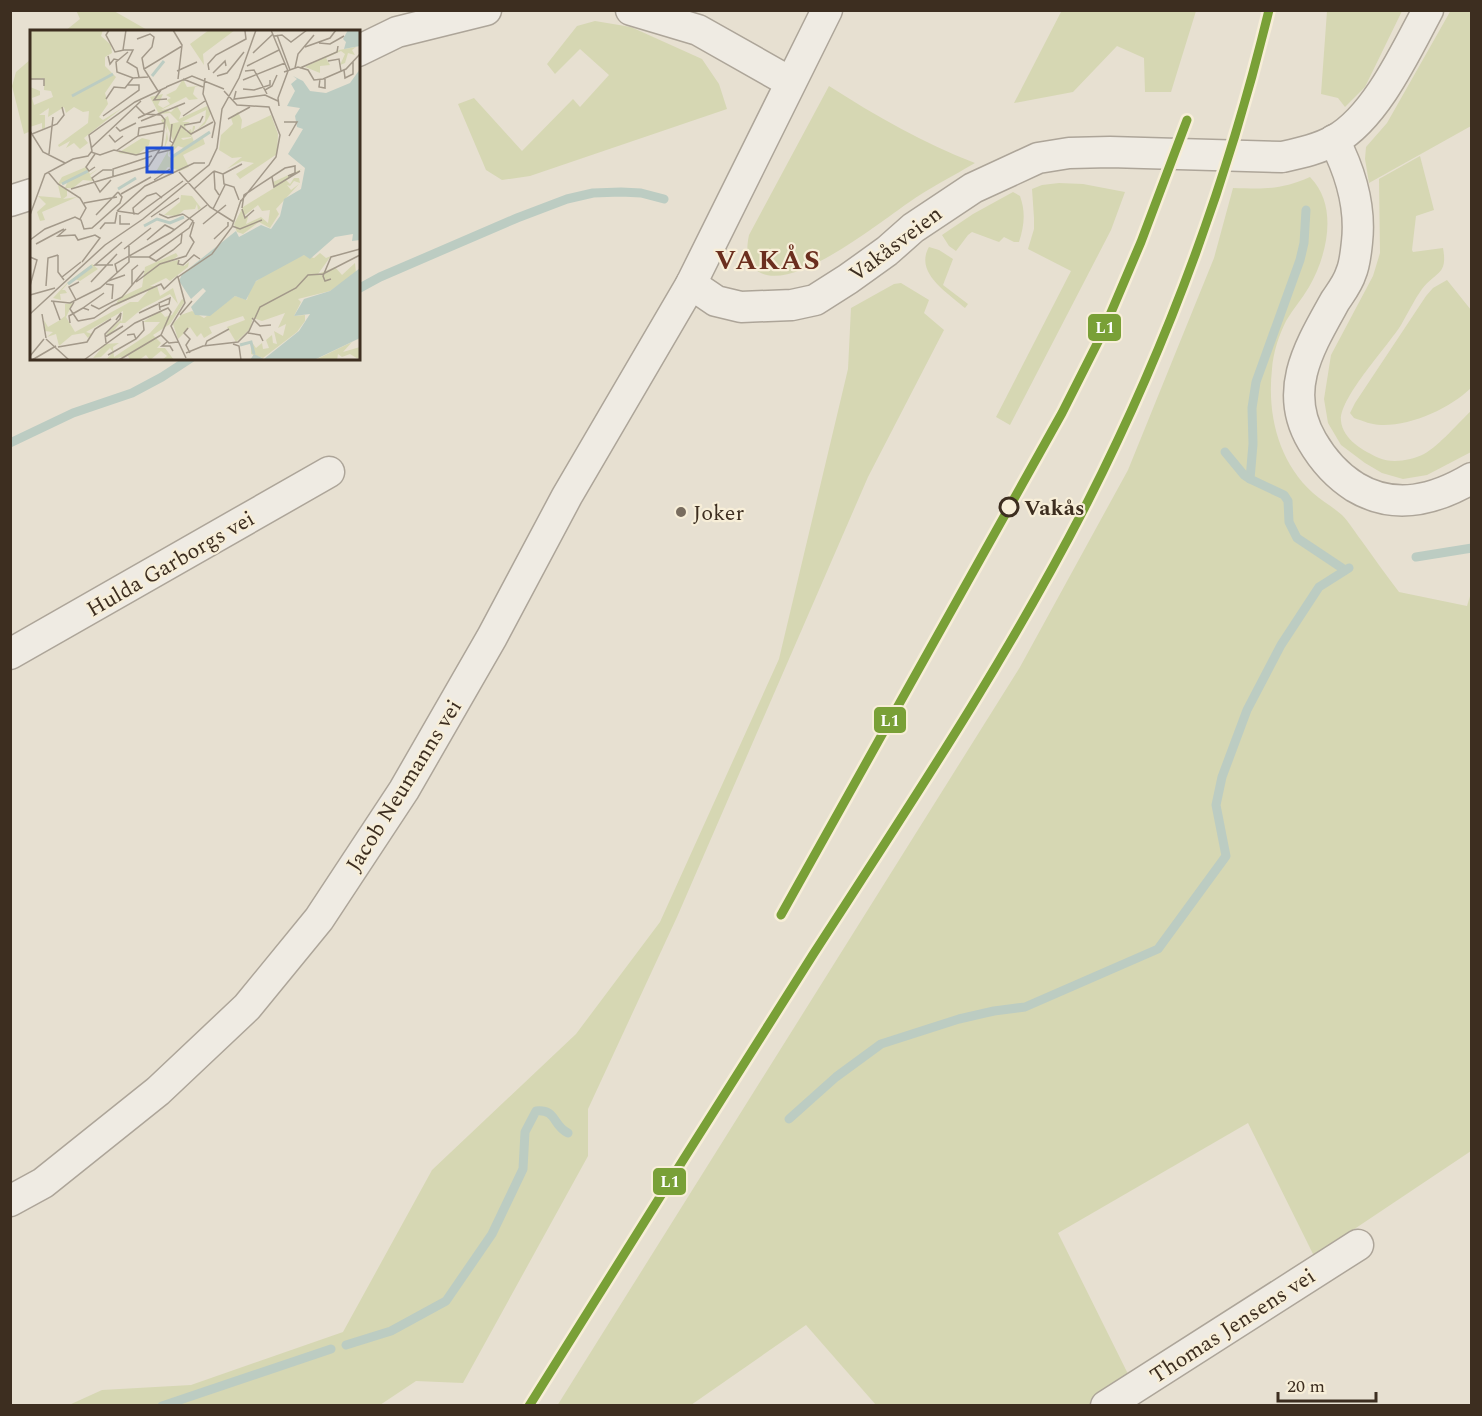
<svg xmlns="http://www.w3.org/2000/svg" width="1482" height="1416" font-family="Spectral,serif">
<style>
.green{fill:#d6d7b3}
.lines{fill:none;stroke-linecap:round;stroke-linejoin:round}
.stream{stroke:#bcccc2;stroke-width:9}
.street-casing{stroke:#ada599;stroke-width:33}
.street{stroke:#efebe3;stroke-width:30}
.rail-1-casing{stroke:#f7eed8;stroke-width:14}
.rail-1{stroke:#79a037;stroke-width:9}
.stop-dot{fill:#f7eed8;stroke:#3d2e20;stroke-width:3}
.poi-dot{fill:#786c5e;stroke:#f7eed8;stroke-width:2}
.labels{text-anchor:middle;stroke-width:4.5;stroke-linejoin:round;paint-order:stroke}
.street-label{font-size:22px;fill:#3d2e20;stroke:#f7eed8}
.stop-label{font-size:22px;font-weight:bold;fill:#3d2e20;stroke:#f7eed8;text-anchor:start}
.poi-label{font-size:22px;fill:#3d2e20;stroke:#f7eed8;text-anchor:start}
.district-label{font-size:28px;font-weight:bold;letter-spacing:1.5px;fill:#6b2e1e;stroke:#f7eed8}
.inset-river{fill:none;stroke:#bcccc2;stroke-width:3}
.inset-road{fill:none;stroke:#a3998a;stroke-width:1.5}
.view{fill:#1d4ed8;fill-opacity:0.15;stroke:#1d4ed8;stroke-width:3}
.inset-edge{fill:none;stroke:#3d2e20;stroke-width:3}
.line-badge{stroke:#f7eed8;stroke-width:2}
.badge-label{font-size:16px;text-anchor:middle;font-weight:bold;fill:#fff}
</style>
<rect width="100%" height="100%" fill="#e7e0d1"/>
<g class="green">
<polygon points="76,10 114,11 149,31 65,31 80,19"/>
<polygon points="1062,10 1196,11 1171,92 1145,92 1144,58 1117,46 1073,92 1014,103"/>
<polygon points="1451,10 1471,11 1471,126 1369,183 1365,159 1366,147 1387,123"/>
<polygon points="1327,11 1402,11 1365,87 1345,107 1338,98 1321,94"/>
<polygon points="595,21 631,27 702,59 719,84 727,109 530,176 502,180 486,170 458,104 474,98 522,151 573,99 580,107 609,75 580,49 555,74 547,64 577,26"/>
<polygon points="31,59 31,131 24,134 12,86 16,72"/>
<path d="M829,86C876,116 923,143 975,163C953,176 929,188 908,203C880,222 793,293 759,272C746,263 746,249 749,235Z"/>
<path d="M1420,156L1434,210L1416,216L1412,250L1413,252L1443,248C1448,275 1436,271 1422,289C1414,300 1408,313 1401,325C1388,346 1339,398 1341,421C1343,440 1364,451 1379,458C1392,464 1412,460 1424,454C1440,445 1458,423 1471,411V452L1427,475L1403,479L1382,473L1365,463L1341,445L1328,423L1324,399L1331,355L1373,276L1380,253L1379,179Z"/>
<path d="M1310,177C1339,206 1327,256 1309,287C1302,299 1293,309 1286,321C1279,335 1273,353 1272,369C1267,414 1278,461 1313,493C1322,501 1333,507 1342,515C1349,522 1355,532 1361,540C1374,558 1386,575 1399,592L1467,606L1471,593V1151L1314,1256L1248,1123L1058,1233L1131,1380L1091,1405H876L806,1325L691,1405L557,1406L1020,667L1128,470L1214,258L1233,188C1265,189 1280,190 1310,177Z"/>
<polygon points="1059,183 1083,184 1125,192 1111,230 1010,425 996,417 1071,271 1028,249 1034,229 1034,218 1032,189 1042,185"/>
<path d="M1013,192L1020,196C1026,213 1024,226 1019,242H1014L1004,237L999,242L972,232L968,235L956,251L949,246L942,235L973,214Z"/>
<path d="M929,247L939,250L953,259L943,285L968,304L965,308C948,293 914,273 929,247Z"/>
<path d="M1447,280L1471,310V388C1450,408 1412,426 1381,425C1372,425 1363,421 1354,418L1350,413L1355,403L1426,296L1433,288Z"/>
<polygon points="901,283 929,300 924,313 944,330 868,477 677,917 588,1109 588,1156 463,1383 416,1381 380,1405 69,1405 102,1390 191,1385 343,1332 432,1170 576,1034 660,922 779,659 848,369 851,308 894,284"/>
</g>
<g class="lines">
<g class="stream">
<polyline points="1306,210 1304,243 1300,260 1256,382 1252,408 1253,444 1250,479 1284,495 1288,501 1289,522 1297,538 1345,570"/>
<polyline points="358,289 380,277 517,218 567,199 593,193 621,192 641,193 664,199"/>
<polyline points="10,443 73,413 132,393 162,377 191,358"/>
<polyline points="1225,452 1244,475 1250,479"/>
<polyline points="1416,557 1472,548"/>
<polyline points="789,1119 836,1077 881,1044 959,1019 994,1011 1025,1007 1158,949 1226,856 1216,805 1222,777 1247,710 1281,645 1319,587 1349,568"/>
<path d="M346,1345L391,1331L446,1301L492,1234L523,1169L525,1132L536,1111C557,1109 552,1125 568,1133"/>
<polyline points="162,1406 331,1349"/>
</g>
<g class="street-casing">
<g id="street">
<polyline points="631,10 698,30 790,82"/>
<polyline points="358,51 397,32 486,10"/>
<path d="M1334,140C1350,171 1361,206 1357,242C1356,251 1355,264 1351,273C1348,283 1341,292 1335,301C1310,346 1282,390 1312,441C1323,460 1336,475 1355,487C1395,511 1435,500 1472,478"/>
<polyline points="10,201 32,194"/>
<path d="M691,284L716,301L741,307L792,305L815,300L848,279L887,251L913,228L973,188L1038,158L1069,153L1110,152L1282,157C1300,153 1319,149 1335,140C1376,117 1406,51 1428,10"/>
<polyline points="10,654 329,472"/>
<polyline points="10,1201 43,1183 158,1091 247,1007 319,919 404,790 492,637 567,496 691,284 827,10"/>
<polyline points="1106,1406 1358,1245"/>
</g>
</g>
<use href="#street" class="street"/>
<g class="rail-1-casing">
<g id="rail-1">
<polyline points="781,915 1062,413 1101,336 1141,242 1187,120"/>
<path d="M529,1406C624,1254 718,1104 814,953C909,806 1007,659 1087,503C1166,348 1228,180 1269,10"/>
</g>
</g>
<use href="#rail-1" class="rail-1"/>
</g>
<circle class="stop-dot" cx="1009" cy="507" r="9"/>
<circle class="poi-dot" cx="681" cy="512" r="6"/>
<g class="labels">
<g class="street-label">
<text transform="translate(895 243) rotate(-37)" y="8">Vakåsveien</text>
<text transform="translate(170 563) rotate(-30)" y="8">Hulda Garborgs vei</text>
<text transform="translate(403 785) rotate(-58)" y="8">Jacob Neumanns vei</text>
<text transform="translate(1232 1325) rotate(-33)" y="8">Thomas Jensens vei</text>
</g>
<g class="stop-label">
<text x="1024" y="515">Vakås</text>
</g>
<g class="poi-label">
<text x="693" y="520">Joker</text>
</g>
<g class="district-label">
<text x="768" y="269">VAKÅS</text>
</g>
</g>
<g transform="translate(30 30)">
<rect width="330" height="330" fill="#e7e0d1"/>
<path d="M0,0H73L71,6L81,15L82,23L75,27V36L86,47L75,63L78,74L69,87L73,90L92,78L54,108L58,113L50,119L44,113L36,118L40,111L29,117L28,115L58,93L59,81L53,82L44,77L36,83L34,77L18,87L19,78L9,85H15V98L12,99V93L0,97V57L10,61V65L2,68L4,75L23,67L21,61L14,60V48L0,50ZM179,0H205L173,24L174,35L160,14ZM326,17L322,20L325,25L318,23L315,33L310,35L315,24L311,21L296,28L300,35L290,36V43L275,37L309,20ZM153,49L157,57L169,56L165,57L163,64L168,69L159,70L156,67L131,80L142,78L137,81L141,82L147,76L151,83L149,89L177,76L181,83L175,94L167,100L175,91L176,80L152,92H160L155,95L156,102L161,99L162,103L163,96H165L164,94L165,96V98L161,107L151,108L153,110L161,108L162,106L164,112L179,105L173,108L175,114L153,125L159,137L150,141L138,137L133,143L130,140L124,145L138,121V126L141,128L154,118L148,116L139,125L140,113L142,117L144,113L136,93L138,109L134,120L137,101L131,90L138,86L140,94L149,92L140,83L129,84L120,67L133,64L128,75L133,78L140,74L137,70L141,68L136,65L146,60ZM208,82L212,90L211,99L241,85L248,104L247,124L210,149L206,144L224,133L212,131L197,139L212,127L202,128L189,120L191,105L203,94L201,88ZM112,108L120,110L119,115L107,125L88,123ZM56,137L60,144L68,139L60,145L63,151L53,150L43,158H35L37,153L28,154L32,147ZM272,139L256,150L260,154L264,148H269L270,153L264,151L260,156L257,155L261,160L269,154L246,179L249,184L240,198L229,192L213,204L207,202L204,194L213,177L244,158L243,152ZM228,175L232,181L240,180L238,193L231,187L216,194L218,187L214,186ZM28,155L37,159V166L33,169L47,167L12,182L15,190L10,191L7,182L16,174L8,166L31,168ZM151,165L162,166L171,178L168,180L167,174L165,179L154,180L147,186L134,185L150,172ZM146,223L148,226L139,232L148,230V235L154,236L159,232L158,237L140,251L136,248L120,256H127L130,266L143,258L148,274L140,264L113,278L95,293H90L80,305H76L84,296L91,290L92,292L93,281L56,302L62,304L58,308L54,303L42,305L29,316L26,304L17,307L23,302L15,301L14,290L18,297L30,290L35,286V274L43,273L36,287L45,302L100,272H108L119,260L85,276L89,268L112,257L115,237ZM290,223L296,228L301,226L288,244L305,237L312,245L325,233L326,243L300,261L268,269L271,272L264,286L275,285V291L267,302L233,328L221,324V312L212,315L221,311L226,318L232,313L233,319L239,318L236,310L242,305L243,313L247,314L244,301L253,306L256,294L248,298L255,283L232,291L223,288L220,299L206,312L197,297L215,290L213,286L179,297L182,303L174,308L171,303L167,307L160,297L148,309L143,294L151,285L162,281L174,288L205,266L217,270L221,255L232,247L253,234L274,225L284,228ZM62,234L68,239L50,251L45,249L38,253L32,260H35L37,263L30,264L31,270L23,268L38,252ZM152,269L155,271L140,294L123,305L131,313L127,318H135L144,330H132L137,326L131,321L120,330L116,325L109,330H100L98,326L76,330L83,322L80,318L71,327L63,328L75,314L89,313L83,317L84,327L120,303L130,292H113L130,281L135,287L142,285ZM322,312L313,322L330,317V330L320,324L312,327L308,324L307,330H285Z" fill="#d6d7b3" fill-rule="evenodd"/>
<path d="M318,0H330V16L314,19L316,12L313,9ZM330,39V210L322,211L323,204L305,207L280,229L274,225L226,251L216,270L205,266L180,286L165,285L161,277L176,261L173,258L161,269L149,251L152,244L206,201L209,207L231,195L241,199L250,186L254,169L271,159L275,138L258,124L273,99L267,97L265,86L270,78L257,76L265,61L261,54L267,49L263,46L273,51L280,61L296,63L320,53ZM330,238V308L284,330H220L224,324L234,329L269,301L280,284L264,286L274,269L300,261Z" fill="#bcccc2"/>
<path class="inset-river" d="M122,46L134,31M42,66L83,44M142,127L180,102M32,154L58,141M88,159L106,148M114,196L127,189L140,193L154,187M38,254L62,236M210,315L221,312L224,324"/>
<path class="inset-road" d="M79,0L76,5L85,22L94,20M96,0L93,20H103L97,32L107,38L109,47M143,0L152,15L148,49M241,0L258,41L248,68L249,76M247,5L260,40M244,6L252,5L261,12L277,0M107,9L120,4L124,7L122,17L112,28L114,39M289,13L300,14L314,6M275,17L300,8L306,0M98,22L86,32L87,42L103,48L118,47M223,23L243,4M78,26L80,34L84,29L88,30M298,31L309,29L311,41M217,36L249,20M265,38L268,24L284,5M270,38L307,22L308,16M179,40L178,34L186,25L216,9L215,1M314,40L315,48L323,44V32M147,41L167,32M215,41L224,40L237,64M254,42L268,37L278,40L284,50L293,49L316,39L330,24M183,43L195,31L196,36M187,46L197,43L214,22M175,48L173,64L185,93L182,108M0,49H14V56M153,49L173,57M290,49L289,57L295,58V48M213,50L255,33M136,57L162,46L194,59M213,59L224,60L240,55V50M131,60L124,70L137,69M235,60L242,56L247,45M128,61L114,39L152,16M194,61L207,75L239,77L250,105L246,127L211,171M206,61L204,69L235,65L248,71M76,69L84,57L95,58L103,48M106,76L114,84L131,85M73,86L109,60V55H98M153,86L175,71M108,88L125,80M198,89L220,77M111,91L155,73M254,92H267L259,106M142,94L140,111L143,113M154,95L170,92L173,86M86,97L90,101L106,93M0,101L13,122L35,133M2,104L27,94L34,85L32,77M79,105L85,112L93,106M108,106L109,98L134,93M61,118L111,71M86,121L108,106L133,101M61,122L70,125L84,120L106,125L130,119M128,123L140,120L151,96L161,104L183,92M19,124L23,87M65,137L59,141L56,137L65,124M184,141L193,144L194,154L204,157L209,170M184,141L185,159L189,165M18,142L28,154L50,168L56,178L50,189M149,142L180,177L204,192M193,144L212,134M83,147V139L122,126M242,147L244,157L270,141M81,150L70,162L62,148L73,140H82M124,150L140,139M41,159L119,136L132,116L135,90L131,85M164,159L184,141M91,164L121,147M54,173L87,167M212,178L214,165L255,138L265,136V143L258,146M183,179L195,155M212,179L215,188L224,180M87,181L115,156L164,133H175M87,181L108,184L153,151M129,184L138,188L153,184M0,185L15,144L43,129L58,126L62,121L59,105L105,72L137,57M66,185L88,162M90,185V194H100M104,185L103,178L117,166L126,163L132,168M121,187L149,168M173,194L196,175M202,196L210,199L232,190M36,199L28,206L45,205L48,210L65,205L70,208L52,232M70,199L75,193H85L87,182M184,209L198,196V192M0,210L15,199L45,187L51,190L54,199L62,198L90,173L92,167L88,162M117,210L135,195L145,200M6,214L34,199M94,219L121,198M28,225V242L34,250M0,227L7,230L0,256M100,227H119L159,198L163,191L153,184M119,227L126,231L143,220L151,213L152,203M149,230L148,234L153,235L164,225L170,229M83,235H65L92,212M87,242L85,234L140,203L177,175M32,247L51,232M301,249L295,251L293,246L301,227L330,219M78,251L95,245M61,252L87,224M106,252L130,234L156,226L164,212L160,206L164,192M76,254L83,255L82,269M102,255V240L108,235M16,256L18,228L28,225M0,265L25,258M46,270L39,257L49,252M21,271L40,273L70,258L99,232V216M23,271L30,290M44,272L40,279L48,291M61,275L69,279L92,267L114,241M130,277L139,274L140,268L129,273L130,280M59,280L53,278L74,263M109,283L128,274M0,284L75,215L113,189L179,135L187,118L192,79L209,48L226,0M12,284L16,308M150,285L162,271M222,288L230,296L241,295M48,291L64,288L82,276L131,254L134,259L148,246M40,293L39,286L53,278M158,298L154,303L160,309L156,315L160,323M218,303L230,305L233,311M75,307L93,296M16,309L39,330M106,309L114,300L113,291M137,312L132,316H140L143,321M76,313L75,304L90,289L91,283L86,290M203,314L209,316L211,330M175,316L177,311L199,299M28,317L57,312L65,299L81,289M156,323L173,316L208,312L219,301L230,277L266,258L278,245L293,244L330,225M78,325L106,309L104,304L97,305M0,326L14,309M156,328L141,296L155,273L148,247L182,224L202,197L211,170M2,330L26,316M54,330L105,293L138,278L141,282L131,305M89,330L131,305L139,313L148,312"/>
<path class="view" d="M117,118H142V142H117Z"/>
<rect width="330" height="330" class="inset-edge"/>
</g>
<g class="line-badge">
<rect x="1087" y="313" width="35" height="29" rx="6" fill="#79a037"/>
<rect x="873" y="706" width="34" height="28" rx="6" fill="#79a037"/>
<rect x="652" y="1167" width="35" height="29" rx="6" fill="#79a037"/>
</g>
<g class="badge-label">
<text x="1105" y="333">L1</text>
<text x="890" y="726">L1</text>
<text x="670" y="1187">L1</text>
</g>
<rect width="1482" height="1416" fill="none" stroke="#3d2e20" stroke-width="24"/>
<path d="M1278 1392v9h98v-9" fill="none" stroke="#3d2e20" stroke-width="3"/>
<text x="1287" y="1392" font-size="18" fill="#3d2e20" stroke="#f7eed8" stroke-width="4.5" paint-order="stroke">20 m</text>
</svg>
